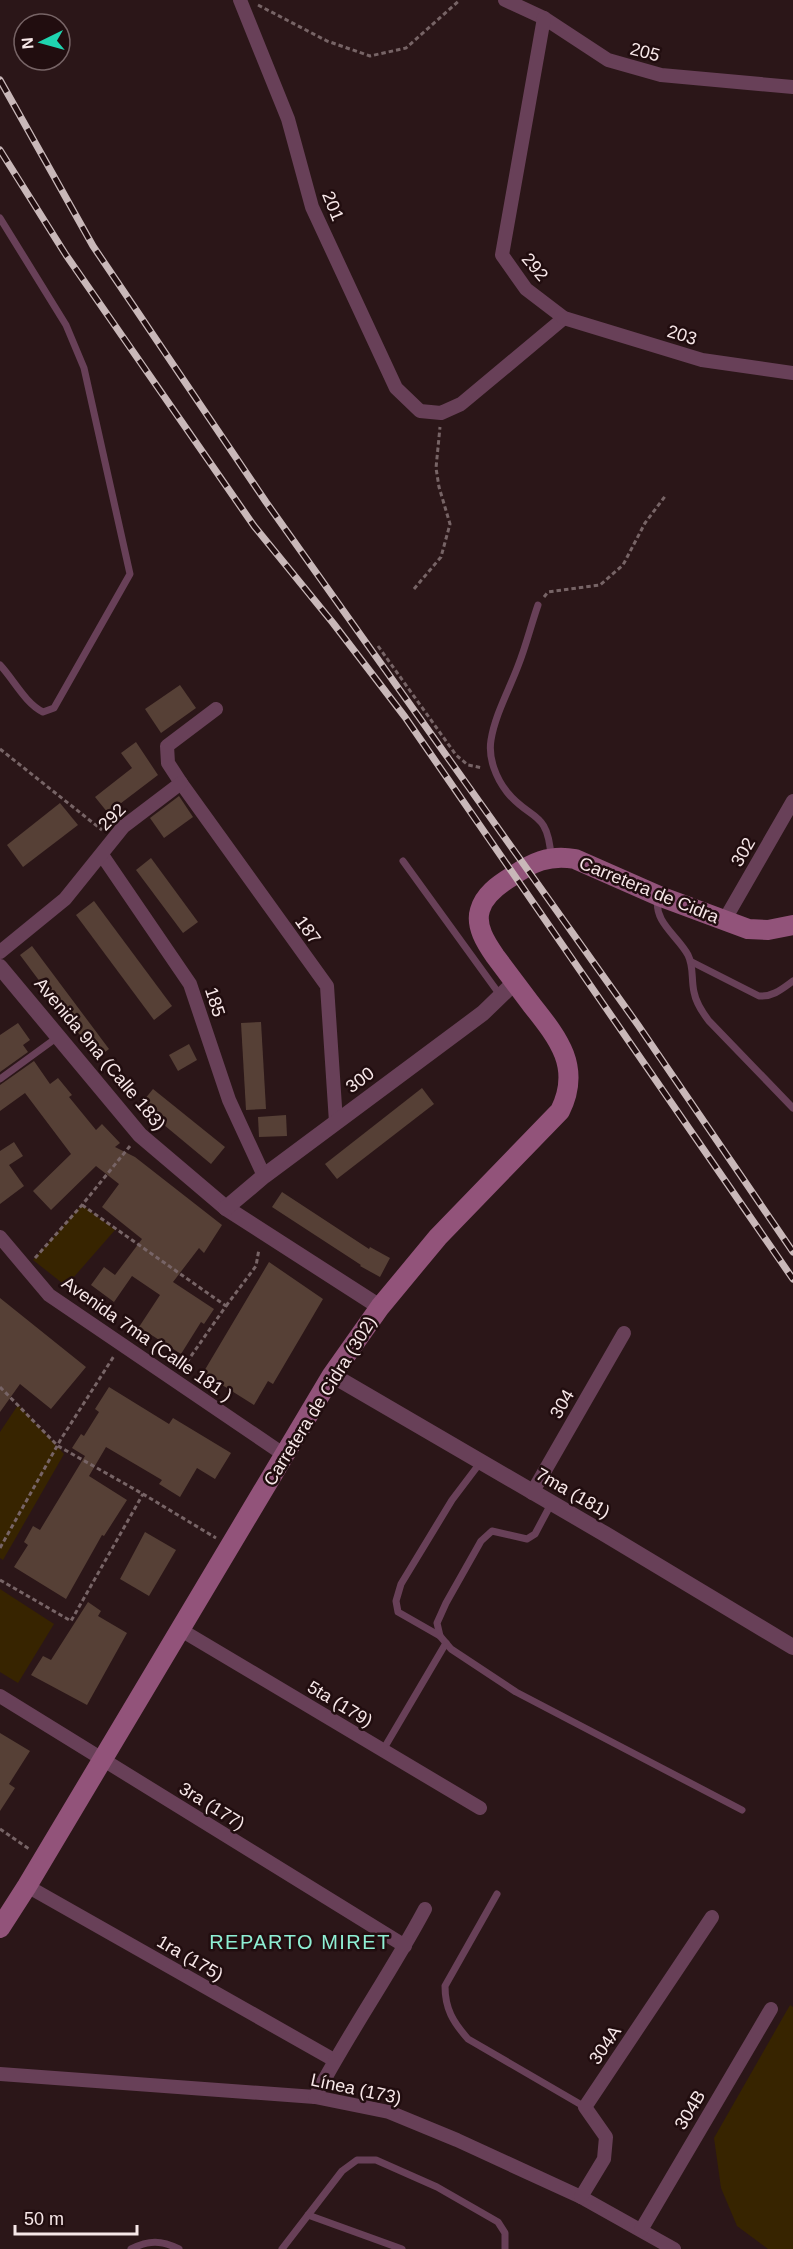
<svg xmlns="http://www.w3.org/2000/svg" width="793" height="2249" font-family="Helvetica,sans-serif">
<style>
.green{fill:#372400}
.building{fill:#564036}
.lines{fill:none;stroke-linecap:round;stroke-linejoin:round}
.path{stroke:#776466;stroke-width:3;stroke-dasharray:4.5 3;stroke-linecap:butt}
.service{stroke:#684058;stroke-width:7}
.minor{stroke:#684058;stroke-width:14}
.tertiary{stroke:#684058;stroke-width:16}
.secondary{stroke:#92537a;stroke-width:20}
.rail-casing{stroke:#c9b8b9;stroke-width:7}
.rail{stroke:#210d0f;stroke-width:4.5;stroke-dasharray:14;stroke-linecap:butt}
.labels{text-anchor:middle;stroke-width:5;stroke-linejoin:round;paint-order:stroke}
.street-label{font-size:18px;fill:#f7e7e8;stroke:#210d0f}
.neighbourhood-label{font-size:20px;letter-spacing:1.5px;fill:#8eefd4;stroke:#210d0f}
</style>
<rect width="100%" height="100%" fill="#2b1618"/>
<g class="green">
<polygon points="82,1205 115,1230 66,1286 33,1260"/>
<polygon points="18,1405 64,1454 3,1560 0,1558 0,1432"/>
<polygon points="0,1589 54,1624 18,1683 0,1672"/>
<polygon points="790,2005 793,2007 793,2249 768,2249 737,2226 721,2188 714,2138"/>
</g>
<g class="building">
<polygon points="180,685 196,708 161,733 145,709"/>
<polygon points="136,742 158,775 108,813 95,797 132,768 121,753"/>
<polygon points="179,796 193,817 164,838 150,818"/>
<polygon points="60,803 78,825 23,867 7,845"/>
<polygon points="151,858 198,922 183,933 136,870"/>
<polygon points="94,901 172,1006 154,1020 76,915"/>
<polygon points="32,946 109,1049 97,1058 20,955"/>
<polygon points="261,1022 266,1109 246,1110 241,1023"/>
<polygon points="18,1023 30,1040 23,1045 28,1052 0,1072 0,1035"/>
<polygon points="189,1044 197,1060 178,1071 169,1055"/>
<polygon points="34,1061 50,1084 58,1078 72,1095 69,1097 96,1130 102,1124 120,1143 115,1147 135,1157 222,1225 204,1253 199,1248 173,1282 214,1309 204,1324 201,1322 181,1354 139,1327 160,1295 132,1276 114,1302 91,1285 104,1267 115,1275 142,1239 102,1207 119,1184 96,1166 51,1210 33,1191 71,1154 25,1093 0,1111 0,1085"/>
<polygon points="422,1088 434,1104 337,1179 325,1164"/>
<polygon points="153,1089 225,1147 211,1164 140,1105"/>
<polygon points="286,1115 287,1136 259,1137 258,1117"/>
<polygon points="14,1142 23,1156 9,1165 24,1186 0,1204 0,1151"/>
<polygon points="282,1192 369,1249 370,1247 390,1258 380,1277 360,1266 361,1265 272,1207"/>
<polygon points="269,1262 323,1299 273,1384 268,1381 254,1405 203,1373"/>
<polygon points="0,1298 86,1367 51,1409 20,1384 0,1412"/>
<polygon points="109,1387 169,1424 173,1418 231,1453 215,1479 197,1468 180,1497 159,1484 162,1480 106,1447 89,1476 127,1500 104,1536 102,1535 66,1599 14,1567 28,1545 24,1542 33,1526 40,1530 85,1456 72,1448 81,1434 84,1436 99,1412 95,1409"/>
<polygon points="145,1532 176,1550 149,1596 120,1579"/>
<polygon points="88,1602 101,1611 98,1616 127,1633 87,1705 31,1675 43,1656 51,1660"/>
<polygon points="0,1733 30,1751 9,1784 15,1788 0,1811"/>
</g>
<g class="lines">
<g class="path">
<polyline points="258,5 327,41 370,56 406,48 460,0"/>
<polyline points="414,589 441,557 450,524 439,487 436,468 440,427"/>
<polyline points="544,597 548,592 600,585 623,565 645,523 666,495"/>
<polyline points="378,646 456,755 468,765 483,768"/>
<polyline points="0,749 102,830"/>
<polyline points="82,1205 226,1306 182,1369"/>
<polyline points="35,1258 82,1205 130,1146"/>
<polyline points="226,1306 256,1266 259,1249"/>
<polyline points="0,1387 58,1446 143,1494 216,1538"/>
<polyline points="0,1548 61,1439 114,1356"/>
<polyline points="0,1580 71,1621 143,1494"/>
<polyline points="0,1829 29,1849"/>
</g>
<g class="service">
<path d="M0,218L66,325L84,368L130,574L54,708L43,712C25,703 14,680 0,665"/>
<path d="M538,605C531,625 526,646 518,666C509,690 495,715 491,740C488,758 496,778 507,792C530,821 548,809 551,857"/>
<polyline points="403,861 500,995"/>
<path d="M658,898C653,922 678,936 688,955C694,967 691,979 694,992C696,1003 702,1012 709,1021L793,1108"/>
<path d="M692,962L759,996C773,997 782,989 793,981"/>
<polyline points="0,1079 59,1036"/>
<polyline points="551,1504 535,1534 527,1539 492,1531 481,1541 446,1603 437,1623 440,1636 451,1649 516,1692 742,1810"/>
<polyline points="440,1636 398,1612 396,1601 401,1584 452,1500 480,1463"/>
<polyline points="383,1750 446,1643"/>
<path d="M497,1894L445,1986C445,2009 453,2022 468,2039L585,2107"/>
<polyline points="308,2215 402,2249"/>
<path d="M131,2249C149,2240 161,2240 179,2249"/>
<polyline points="282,2249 342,2171 357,2160 376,2160 437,2187 498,2222 505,2233 505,2249"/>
</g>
<g class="minor">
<polyline points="240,0 288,119 312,207 396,388 420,411 441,413 461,404 564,318"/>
<polyline points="505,0 544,18 608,60 661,75 793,87"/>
<polyline points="544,18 502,255 526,289 564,318 702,360 793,373"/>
<polyline points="216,709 167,746 168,763 181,783 327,986 336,1122"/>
<polyline points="102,855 190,984 229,1100 264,1176"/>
<polyline points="724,921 793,801"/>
<polyline points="0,952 65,899 123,827 181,783"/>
<polyline points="0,1237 49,1295 286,1456"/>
<polyline points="532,1493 624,1333"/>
<polyline points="181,1630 480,1808"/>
<polyline points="0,1696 405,1946"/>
<polyline points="27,1886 334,2060"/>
<polyline points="0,2074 315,2097 389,2112 457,2140 581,2197 674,2249"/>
<path d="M315,2097C349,2032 391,1973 425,1909"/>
<polyline points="581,2197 604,2159 606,2137 585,2107 712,1917"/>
<polyline points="641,2230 771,2009"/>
</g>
<g class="tertiary">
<polyline points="0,967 140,1135 226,1208 380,1307"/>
<polyline points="226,1208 264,1176 483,1013 515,982"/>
<polyline points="332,1375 605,1534 793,1647"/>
</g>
<path class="secondary" d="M0,1928L27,1886L332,1375L380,1307L438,1237L560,1111C582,1067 558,1038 531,1004C519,988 507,972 495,956C486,943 475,926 480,910C484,895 498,885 511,877C531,863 549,854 575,859L659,896L748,929L768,930L793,925"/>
<g class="rail-casing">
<g id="rail">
<polyline points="0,80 93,246 266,502 638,1025 793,1252"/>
<polyline points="0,150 66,255 254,526 333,623 405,717 793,1279"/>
</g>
</g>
<use href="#rail" class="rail"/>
</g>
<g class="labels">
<g class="street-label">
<text transform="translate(645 52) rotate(15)" y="6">205</text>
<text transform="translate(333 206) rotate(68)" y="6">201</text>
<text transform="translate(535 267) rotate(50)" y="6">292</text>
<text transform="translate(682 335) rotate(17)" y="6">203</text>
<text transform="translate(112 817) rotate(-45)" y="6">292</text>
<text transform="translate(743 852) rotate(-60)" y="6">302</text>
<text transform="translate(649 890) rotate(22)" y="6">Carretera de Cidra</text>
<text transform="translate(308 930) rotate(54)" y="6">187</text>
<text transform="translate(215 1002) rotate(72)" y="6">185</text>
<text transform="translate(100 1054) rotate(50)" y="6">Avenida 9na (Calle 183)</text>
<text transform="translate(360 1080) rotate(-37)" y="6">300</text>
<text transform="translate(147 1339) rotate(35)" y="6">Avenida 7ma (Calle 181 )</text>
<text transform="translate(320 1401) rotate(-58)" y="6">Carretera de Cidra (302)</text>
<text transform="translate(562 1404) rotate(-60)" y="6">304</text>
<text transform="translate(573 1493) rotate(30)" y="6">7ma (181)</text>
<text transform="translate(340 1704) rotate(31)" y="6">5ta (179)</text>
<text transform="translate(212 1806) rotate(32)" y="6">3ra (177)</text>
<text transform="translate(190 1958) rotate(30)" y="6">1ra (175)</text>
<text transform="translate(605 2045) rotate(-56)" y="6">304A</text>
<text transform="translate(356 2089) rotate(12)" y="6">Línea (173)</text>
<text transform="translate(690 2110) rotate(-59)" y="6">304B</text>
</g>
<g class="neighbourhood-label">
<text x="300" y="1949">REPARTO MIRET</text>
</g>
</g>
<g transform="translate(42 42) rotate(265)"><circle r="28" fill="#210d0f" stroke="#776466" stroke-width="1.5"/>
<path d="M0-4.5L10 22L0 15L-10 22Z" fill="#1fd5b0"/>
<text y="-9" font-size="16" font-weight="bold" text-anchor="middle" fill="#f7e7e8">N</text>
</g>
<path d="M15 2225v9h122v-9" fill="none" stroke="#f7e7e8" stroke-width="3"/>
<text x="24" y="2225" font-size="18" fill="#f7e7e8" stroke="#210d0f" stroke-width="4.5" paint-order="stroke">50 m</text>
</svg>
